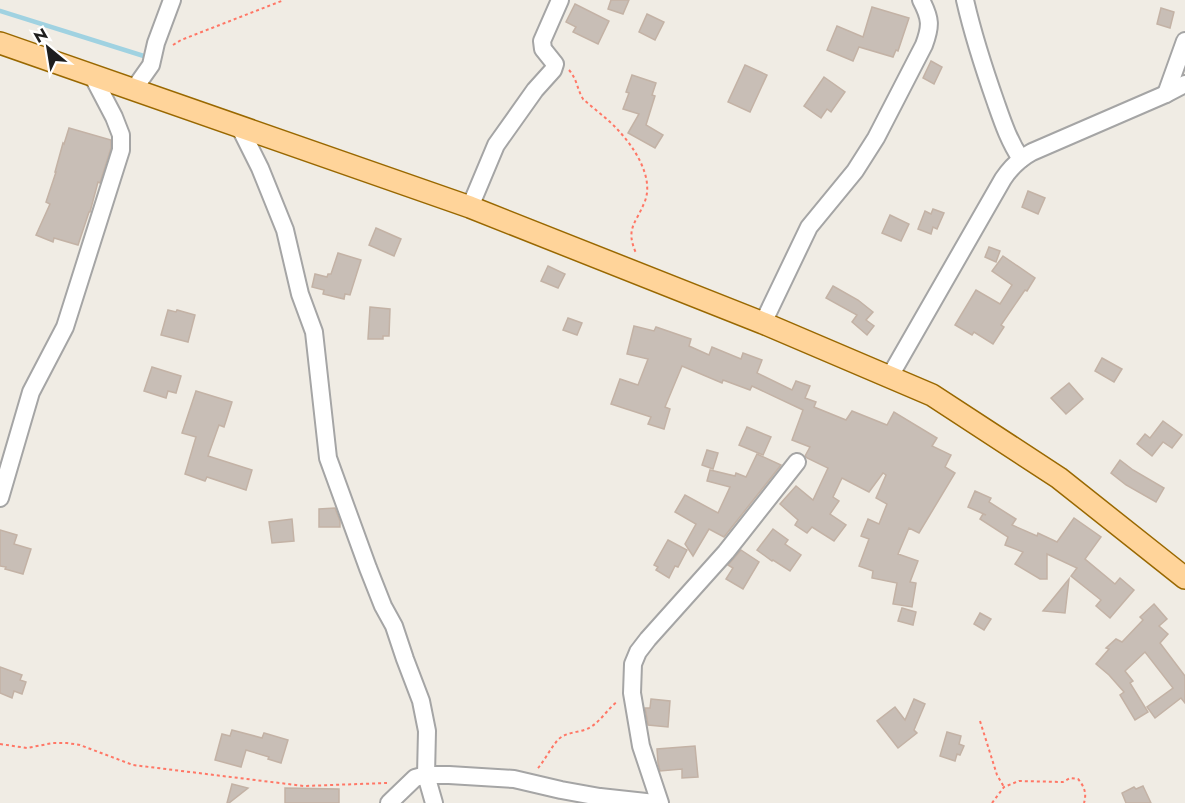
<svg xmlns="http://www.w3.org/2000/svg" width="1185" height="803" font-family="Jost,sans-serif">
<style>
.lines{fill:none;stroke-linecap:round;stroke-linejoin:round}
.stream{stroke:#a0d2e1;stroke-width:4.5}
.building{fill:#c8beb6;stroke:#c3b2a5;stroke-width:1.5}
.minor-casing{stroke:#a5a5a5;stroke-width:20}
.major-casing{stroke:#996800;stroke-width:24}
.path{stroke:#f76;stroke-width:2;stroke-dasharray:3 3;stroke-linecap:butt}
.minor{stroke:#fff;stroke-width:16}
.major{stroke:#ffd49a;stroke-width:21}
</style>
<rect width="100%" height="100%" fill="#f0ece4"/>
<g class="lines">
<polyline class="stream" points="0,11 147,57"/>
</g>
<g class="building">
<polygon points="611,0 629,0 623,14 608,9"/>
<polygon points="575,4 609,21 598,44 573,32 576,27 566,22"/>
<polygon points="872,7 909,18 898,51 896,50 893,57 859,47 853,61 827,50 837,26 863,37"/>
<polygon points="1161,8 1174,12 1170,28 1157,24"/>
<polygon points="647,14 664,22 655,40 639,32"/>
<polygon points="931,61 942,67 934,84 923,78"/>
<polygon points="745,65 767,75 750,112 728,102"/>
<polygon points="632,75 656,83 652,95 655,96 646,125 663,135 655,148 628,133 639,114 623,109 629,93 626,92"/>
<polygon points="824,77 845,92 831,112 827,109 821,118 804,106"/>
<polygon points="69,128 111,140 111,148 100,183 98,182 90,212 89,212 78,245 54,238 53,242 36,235 50,204 46,202 56,172 55,172 63,143 64,144"/>
<polygon points="1028,191 1045,198 1038,214 1022,207"/>
<polygon points="933,209 944,213 937,229 933,227 931,234 918,229 925,211 931,214"/>
<polygon points="890,215 909,224 901,241 882,233"/>
<polygon points="376,228 401,239 394,256 369,245"/>
<polygon points="989,247 1000,251 996,262 985,257"/>
<polygon points="338,253 361,260 350,295 345,294 344,299 323,294 324,290 312,287 315,274 327,277 328,274 331,274"/>
<polygon points="1003,256 1035,278 1027,291 1025,290 1001,325 1004,327 993,344 974,332 972,335 955,325 976,290 1000,304 1012,285 992,271"/>
<polygon points="548,266 565,274 558,288 541,281"/>
<polygon points="833,286 858,300 873,312 866,320 874,326 867,335 852,322 857,315 826,298"/>
<polygon points="370,307 390,309 389,336 383,336 383,339 368,339"/>
<polygon points="168,310 176,312 177,310 195,315 188,342 161,335"/>
<polygon points="568,318 582,323 577,335 563,330"/>
<polygon points="634,326 654,331 656,327 691,339 689,346 709,355 712,347 741,359 743,353 762,360 757,373 792,390 796,381 810,386 805,398 816,402 814,407 846,420 852,411 887,425 894,412 937,438 932,446 951,455 945,467 955,473 919,533 909,528 898,554 918,561 910,582 916,583 912,607 893,604 897,583 872,578 873,571 859,566 869,539 861,536 868,519 879,524 887,504 876,498 886,475 883,473 869,492 842,478 833,497 839,501 830,514 846,525 834,541 812,527 807,533 795,525 798,520 780,504 796,486 813,500 828,468 807,458 805,456 810,447 792,440 803,410 752,386 750,390 723,380 722,383 682,366 665,407 670,409 664,429 648,424 651,417 611,404 620,379 638,385 648,359 627,354"/>
<polygon points="1102,358 1122,369 1114,382 1095,371"/>
<polygon points="152,367 181,376 176,393 168,391 166,398 144,391"/>
<polygon points="1069,383 1083,399 1066,414 1051,398"/>
<polygon points="196,391 232,402 224,427 219,425 208,456 252,470 246,490 207,477 205,481 185,474 196,437 182,433"/>
<polygon points="1163,421 1182,435 1172,448 1163,442 1152,456 1137,444 1145,434 1150,438"/>
<polygon points="747,427 771,437 763,455 739,445"/>
<polygon points="707,450 718,453 713,469 702,465"/>
<polygon points="757,454 781,465 724,537 709,529 693,556 685,544 696,524 675,512 685,495 718,513 730,487 707,481 710,470 735,476 736,473 746,477"/>
<polygon points="1120,460 1133,470 1164,488 1156,502 1126,485 1111,473"/>
<polygon points="975,491 991,498 989,502 1016,519 1012,525 1037,536 1038,533 1057,542 1074,518 1101,537 1085,559 1115,584 1120,578 1134,590 1110,618 1096,606 1101,600 1071,576 1077,568 1047,554 1047,579 1040,579 1015,564 1023,552 1005,545 1008,537 980,519 983,514 986,515 968,507"/>
<polygon points="335,508 340,521 340,527 319,527 319,509"/>
<polygon points="292,519 294,541 272,543 269,522"/>
<polygon points="773,529 788,540 785,544 801,555 790,571 773,560 772,561 757,550"/>
<polygon points="0,530 17,535 14,544 31,549 23,574 5,569 6,567 0,566"/>
<polygon points="668,540 687,550 678,567 675,566 669,578 656,570 658,567 654,565"/>
<polygon points="741,550 759,562 743,589 726,579 733,568 728,565"/>
<polygon points="1069,579 1065,613 1043,611"/>
<polygon points="1154,604 1167,619 1159,626 1168,634 1160,643 1185,676 1185,703 1181,698 1155,718 1147,707 1173,688 1145,652 1125,671 1133,681 1130,683 1148,712 1135,720 1120,695 1124,692 1109,675 1096,664 1109,649 1106,648 1116,639 1122,642 1143,620 1140,617"/>
<polygon points="902,608 916,612 913,625 898,621"/>
<polygon points="980,613 991,619 984,630 974,624"/>
<polygon points="0,667 22,675 20,680 26,682 22,694 14,691 12,698 0,693"/>
<polygon points="651,699 670,701 668,727 648,725 645,708 650,708"/>
<polygon points="914,699 925,704 914,730 917,733 898,748 877,721 895,707 905,720"/>
<polygon points="232,730 262,738 264,733 288,740 281,763 268,759 269,757 246,750 241,767 215,760 222,734 230,736"/>
<polygon points="947,732 961,736 959,744 964,746 960,755 957,754 955,761 940,756"/>
<polygon points="695,746 698,777 682,778 682,769 660,771 658,763 657,749"/>
<polygon points="232,784 248,788 229,803 227,803"/>
<polygon points="1143,786 1151,803 1126,803 1122,793 1134,787 1136,789"/>
<polygon points="285,788 339,789 339,803 285,803"/>
</g>
<g class="lines">
<g class="minor-casing">
<g id="minor">
<path d="M965,0C973,35 984,69 996,103C1003,123 1009,141 1021,159"/>
<polyline points="134,89 151,65 156,43 172,0"/>
<polyline points="1166,94 1185,41"/>
<polyline points="240,128 260,168 285,230 300,294 314,332 328,458 368,568 383,606 394,626 405,659 421,701 427,731 426,775 434,803"/>
<polyline points="470,207 496,145 535,90 553,70 555,64 543,49 542,41 560,0"/>
<path d="M763,323L809,227L855,171L876,138L924,45C931,26 931,19 921,0"/>
<path d="M890,376L1003,179C1011,167 1019,159 1032,152L1166,94L1185,84"/>
<polyline points="0,498 31,392 65,327 121,150 121,135 114,117 92,75"/>
<polyline points="389,803 415,778 426,775 449,775 514,779 561,790 600,797 655,803"/>
<polyline points="660,803 641,746 632,693 633,664 638,652 648,639 726,552 797,462"/>
</g>
</g>
<g class="major-casing">
<polyline id="major" points="0,43 470,207 763,323 932,395 1059,478 1185,578"/>
</g>
<g class="path">
<polyline points="173,45 181,40 284,0"/>
<path d="M569,70C577,79 577,89 583,99C594,109 608,119 618,130C634,147 654,177 645,201C636,224 625,228 636,253"/>
<polyline points="980,721 997,775 1004,787"/>
<polyline points="0,744 27,748 53,743 67,743 80,745 133,765 304,786 387,783"/>
<path d="M538,768C545,760 550,749 557,741C564,732 577,733 587,729C600,723 607,709 618,701"/>
<path d="M992,803L1004,787L1019,781L1063,782L1070,778L1078,779C1084,786 1087,793 1084,803"/>
</g>
<use href="#minor" class="minor"/>
<use href="#major" class="major"/>
</g>
<g transform="translate(48 48) rotate(330)" stroke="#ffffff" stroke-width="4.5" paint-order="stroke">
<path d="M0-4.5L10 22L0 15L-10 22Z" fill="#1e1e1e"/>
<text y="-9" font-size="16" font-weight="bold" text-anchor="middle" fill="#1e1e1e">N</text>
</g>
</svg>
